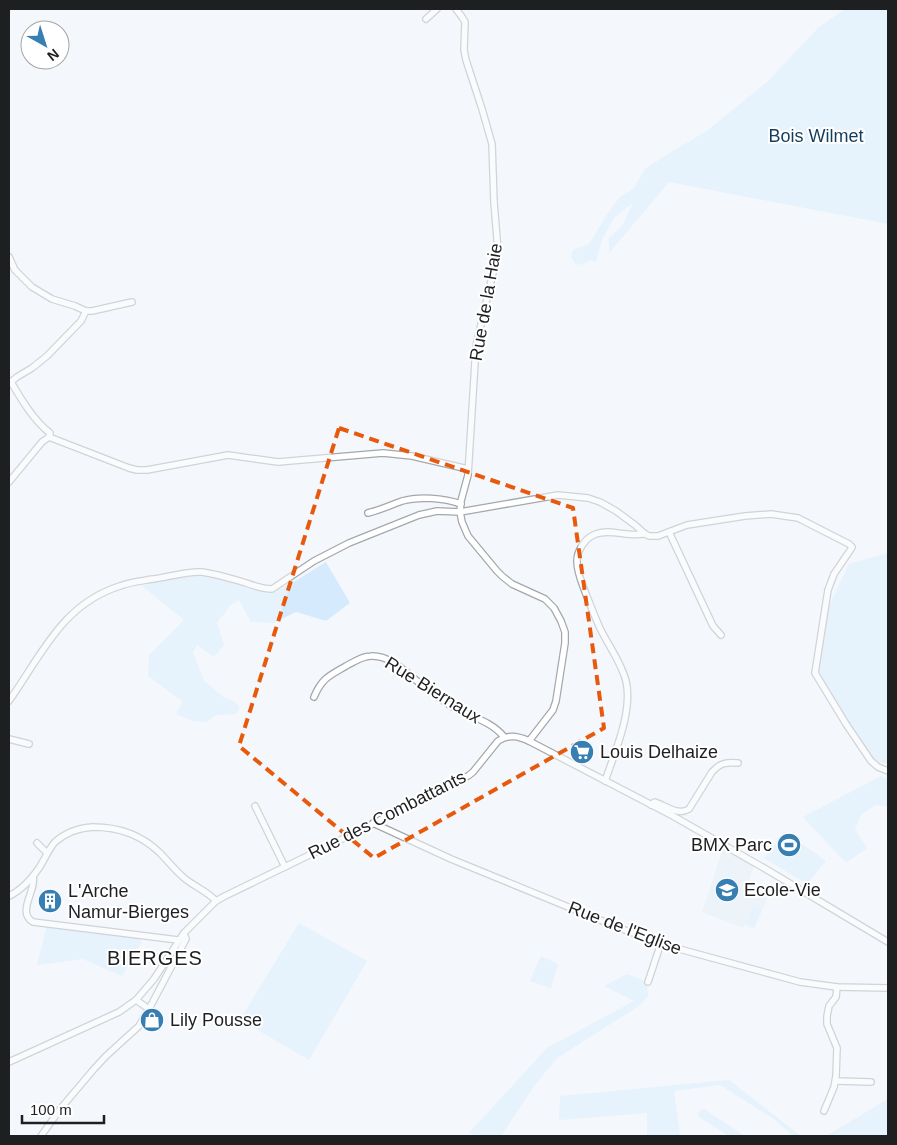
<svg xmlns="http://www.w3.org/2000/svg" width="897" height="1145" font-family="Arial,sans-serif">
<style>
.built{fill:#e3edf7}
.green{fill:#d6eafd}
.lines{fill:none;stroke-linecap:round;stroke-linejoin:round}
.minor-casing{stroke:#a4a8ac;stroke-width:8}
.minor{stroke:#fff;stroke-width:5.5}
.marked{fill:none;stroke:#e8590c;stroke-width:4;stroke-dasharray:10 6;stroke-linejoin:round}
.labels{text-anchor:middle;stroke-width:4;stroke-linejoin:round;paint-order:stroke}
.park-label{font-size:18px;fill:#123e5d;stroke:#fff}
.street-label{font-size:18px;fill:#1e1f21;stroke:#fff}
.poi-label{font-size:18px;fill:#1e1f21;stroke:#fff;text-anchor:start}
.quarter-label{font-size:20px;letter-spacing:1px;fill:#1e1f21;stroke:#fff}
</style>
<rect width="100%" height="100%" fill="#f4f8fc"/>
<polygon class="built" points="723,848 754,867 745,891 757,896 760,889 769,895 754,929 744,925 743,928 702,912"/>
<g class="green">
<polygon points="845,9 888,9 888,224 669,182 609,253 609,238 622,226 633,203 614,218 602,239 596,262 590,260 582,265 575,263 571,257 573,250 589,244 606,216 619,198 633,189 646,168 673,151 708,130 767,82 819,27"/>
<polygon points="888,553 888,764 873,761 814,670 829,606 849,564"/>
<polygon points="326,562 350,603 326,621 296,612 274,623 251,622 239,600 230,605 225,613 217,622 224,645 214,657 197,645 193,653 204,681 225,698 232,700 239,706 239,711 235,714 216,715 206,722 194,721 176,714 183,702 148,676 149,655 184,620 142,586 172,576 196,573 274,591 292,583"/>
<polygon points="881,776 888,779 888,806 875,805 861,815 855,829 867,848 846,863 803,817"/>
<polygon points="785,832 826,861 807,884 764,858"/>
<polygon points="754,905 762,909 754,927 746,924"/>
<polygon points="299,923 367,961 309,1060 240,1020"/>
<polygon points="47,925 137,938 142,942 122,976 83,959 37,965"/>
<polygon points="541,956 558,964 551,988 530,981"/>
<polygon points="627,974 647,982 648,996 639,1006 557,1058 535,1085 501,1136 475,1136 469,1133 547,1048 634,1001 604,986"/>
<polygon points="729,1080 801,1136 793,1136 774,1119 720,1085 674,1091 680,1135 682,1136 647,1136 647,1113 559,1120 560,1096"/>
<polygon points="888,1099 888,1136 826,1136"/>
<polygon points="704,1109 745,1136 729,1136 699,1117 698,1113 700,1110"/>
</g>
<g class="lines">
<g class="minor-casing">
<g id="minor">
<polyline points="456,9 462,17 465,22 464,50 466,60 482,109 492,144 494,202 498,251 476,346 468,475 461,501 460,512 462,522 468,536 497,571 502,576 512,584 545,599 554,608 561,621 565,632 565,643 556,701 553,710 529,741"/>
<polyline points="426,19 437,9"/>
<polyline points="9,257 15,270 32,287 52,299 75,306 86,311"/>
<path d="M9,381L11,382C21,399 34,421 50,433L49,437"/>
<polyline points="11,382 17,377 32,368 47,356 81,321 86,311 92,311 132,302"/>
<polyline points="49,437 129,468 137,470 147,470 228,455 278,462 383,453 412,456 468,469"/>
<polyline points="9,482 42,442 49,437"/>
<path d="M368,513C380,510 391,505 402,501C419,496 444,498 461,504"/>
<polyline points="669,532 713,626 721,635"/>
<path d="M314,697C322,678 329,676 346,666C354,662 362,656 371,656C391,655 408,674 423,686C432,693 442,700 451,706C468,716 492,721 504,737"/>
<path d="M9,701C41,656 62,604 120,586C130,582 142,581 153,579C169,577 186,571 202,572C216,574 229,578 243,582C252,585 262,589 272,589L314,561L349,543L419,515L437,511L460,512L558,495L588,498L600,502L616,511L635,525L645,534L649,536H658L687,525L745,516L771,514L798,518L849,544L852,547L851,549L834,574L828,590L815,673L846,724L871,761L878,767L888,771"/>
<polyline points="9,739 29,744"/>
<path d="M605,781C615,752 633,711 626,681C621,661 607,644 599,626C594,615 590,604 586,594C582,583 577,573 577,561C577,550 586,537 596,534C606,530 616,533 626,534C632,535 639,534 645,534"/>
<path d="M651,805L653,803L655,802C666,806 678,816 689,809L712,772C720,763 726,762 738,763"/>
<polyline points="255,806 285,867"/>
<polyline points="373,823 451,859 622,929 672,947 800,982 837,987 888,988"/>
<polyline points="37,843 47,853"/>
<path d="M33,876C37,890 16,912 33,922L178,940"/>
<path d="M9,896C20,891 32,879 39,868C45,859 48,850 55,842C66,832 78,828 93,827C119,827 140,834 159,852C167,860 174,869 183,877C193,886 207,891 216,901"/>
<polyline points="648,982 661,943"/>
<polyline points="149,1009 186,939 184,933"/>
<path d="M9,1062L119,1012L136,1000L154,979L184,933L216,901L225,896L369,826L452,782L468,776L473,772L498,741C509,734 518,736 529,741L673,816L764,868L888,942"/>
<polyline points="836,1081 871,1082"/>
<polyline points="824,1111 834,1087 836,1076 837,1048 827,1024 827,1016 829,1006 836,997 837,987"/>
<polyline points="41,1136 61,1108 94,1069 106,1056 139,1026 149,1009 136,1000"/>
</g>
</g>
<use href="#minor" class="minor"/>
</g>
<path d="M0 0H897V1145H0ZM339,428L573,508L604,728L374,858L239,746Z" fill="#f4f8fc" fill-opacity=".55" fill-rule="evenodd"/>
<path class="marked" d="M339,428L573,508L604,728L374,858L239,746Z"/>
<defs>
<g id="supermarket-disc" transform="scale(1.25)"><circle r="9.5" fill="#377eb2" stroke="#fff"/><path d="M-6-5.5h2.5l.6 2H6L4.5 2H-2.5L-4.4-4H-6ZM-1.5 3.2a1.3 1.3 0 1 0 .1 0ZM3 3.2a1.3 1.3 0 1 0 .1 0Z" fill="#fff"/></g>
<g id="stadium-disc" transform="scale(1.25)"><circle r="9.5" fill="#377eb2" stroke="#fff"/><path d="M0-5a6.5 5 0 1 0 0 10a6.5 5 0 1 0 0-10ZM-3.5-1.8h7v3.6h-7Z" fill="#fff"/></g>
<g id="school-disc" transform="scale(1.25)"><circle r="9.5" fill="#377eb2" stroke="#fff"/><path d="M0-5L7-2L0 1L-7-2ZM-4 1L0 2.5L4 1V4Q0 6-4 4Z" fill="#fff"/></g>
<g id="building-disc" transform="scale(1.25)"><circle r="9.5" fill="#377eb2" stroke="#fff"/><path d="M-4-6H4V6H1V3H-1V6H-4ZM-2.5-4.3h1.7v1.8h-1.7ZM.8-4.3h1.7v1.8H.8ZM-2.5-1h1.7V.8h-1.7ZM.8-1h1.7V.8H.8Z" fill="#fff"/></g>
<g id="shop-disc" transform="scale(1.25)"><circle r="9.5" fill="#377eb2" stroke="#fff"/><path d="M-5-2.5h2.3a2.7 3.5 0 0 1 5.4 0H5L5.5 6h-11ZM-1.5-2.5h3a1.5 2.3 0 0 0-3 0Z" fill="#fff"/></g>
</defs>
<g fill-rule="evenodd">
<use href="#supermarket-disc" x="582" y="752"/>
<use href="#stadium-disc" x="789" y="845"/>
<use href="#school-disc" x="727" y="890"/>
<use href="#building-disc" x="50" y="901"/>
<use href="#shop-disc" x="152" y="1020"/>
</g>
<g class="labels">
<g class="park-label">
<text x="816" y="142">Bois Wilmet</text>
</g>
<g class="street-label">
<text transform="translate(486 302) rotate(-80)" y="6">Rue de la Haie</text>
<text transform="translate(433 690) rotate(32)" y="6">Rue Biernaux</text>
<text transform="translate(387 815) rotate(-27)" y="6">Rue des Combattants</text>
<text transform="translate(625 928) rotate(21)" y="6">Rue de l'Eglise</text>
</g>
<g class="poi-label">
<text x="600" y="758">Louis Delhaize</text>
<text x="772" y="851" text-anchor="end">BMX Parc</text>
<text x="744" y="896">Ecole-Vie</text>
<text x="68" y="897">L'Arche<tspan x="68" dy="21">Namur-Bierges</tspan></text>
<text x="170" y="1026">Lily Pousse</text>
</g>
<g class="quarter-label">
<text x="155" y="965">BIERGES</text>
</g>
</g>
<rect width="897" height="1145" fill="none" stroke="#1e1f21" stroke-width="20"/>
<g transform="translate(45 45) rotate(141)"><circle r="24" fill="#ffffff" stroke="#a5a5a6"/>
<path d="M0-4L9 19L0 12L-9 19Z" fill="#377eb2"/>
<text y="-8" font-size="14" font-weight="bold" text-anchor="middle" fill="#1e1f21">N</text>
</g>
<path d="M22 1115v8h82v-8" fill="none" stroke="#1e1f21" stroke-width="2.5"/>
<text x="30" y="1115" font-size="15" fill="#1e1f21" stroke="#ffffff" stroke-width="4" paint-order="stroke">100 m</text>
</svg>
